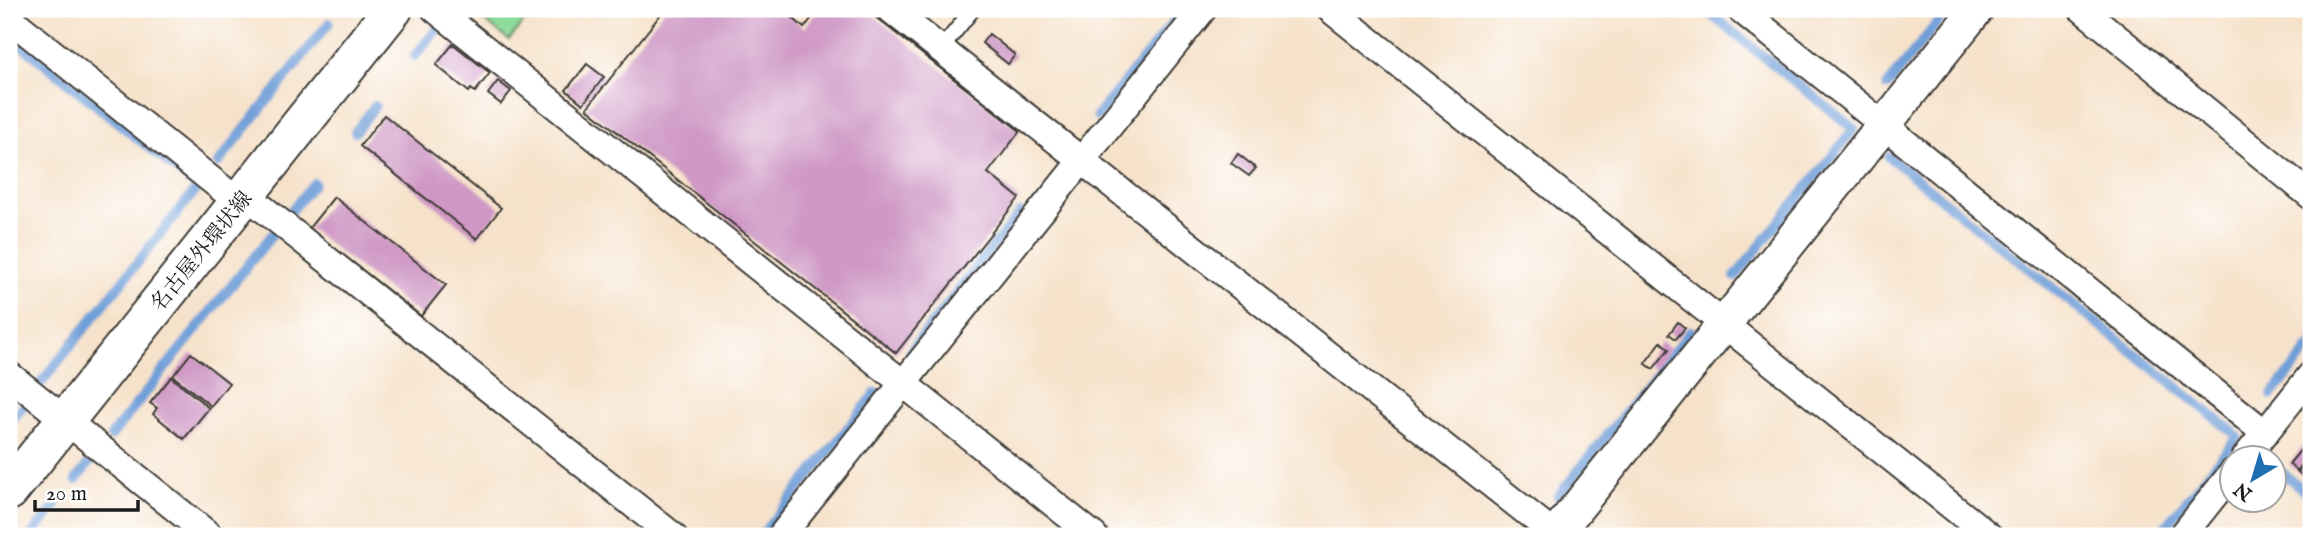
<svg xmlns="http://www.w3.org/2000/svg" width="2320" height="545" font-family="'IM FELL English','Noto Serif JP',serif">
<style>
.green{fill:#8ddc9b;stroke:#547c5c;stroke-width:2}
.lines{fill:none;stroke-linecap:round;stroke-linejoin:round}
.stream{stroke:#6f9fd8;stroke-width:10}
.building{fill:#cf98c5}
.service-casing{stroke:#3d3a36;stroke-width:18}
.minor-casing{stroke:#3d3a36;stroke-width:30}
.tertiary-casing{stroke:#3d3a36;stroke-width:37}
.secondary-casing{stroke:#3d3a36;stroke-width:42}
.service{stroke:#fff;stroke-width:14}
.minor{stroke:#fff;stroke-width:26}
.tertiary{stroke:#fff;stroke-width:33}
.secondary{stroke:#fff;stroke-width:38}
.labels{text-anchor:middle;stroke-width:5;stroke-linejoin:round;paint-order:stroke}
.street-label{font-size:21px;fill:#1c1c1c;stroke:#fff}
</style>
<rect width="100%" height="100%" fill="#fff"/>
<filter id="ink" filterUnits="userSpaceOnUse"><feTurbulence type="fractalNoise" baseFrequency=".0143" numOctaves="2"/><feDisplacementMap in="SourceGraphic" scale="14" xChannelSelector="R" yChannelSelector="G"/><feConvolveMatrix kernelMatrix="1 2 1 2 8 2 1 2 1" color-interpolation-filters="sRGB"/></filter>
<filter id="wash" filterUnits="userSpaceOnUse"><feTurbulence type="fractalNoise" baseFrequency=".00686" numOctaves="4" result="noise"/><feDisplacementMap in="SourceGraphic" scale="28" xChannelSelector="R" yChannelSelector="G"/><feGaussianBlur stdDeviation="1.57" result="paint"/><feColorMatrix in="noise" values="0 0 0 0 0 0 0 0 0 0 0 0 0 0 0 0 0 1.4 0 .05"/><feComposite in="paint" operator="in"/></filter>
<g filter="url(#wash)">
<rect width="100%" height="100%" fill="#f6e2ca"/>
<polygon class="green" points="470,9 534,9 509,40"/>
<g class="lines">
<g class="stream">
<polyline points="1704,9 1854,129 1735,277"/>
<polyline points="9,35 198,187 41,383"/>
<polyline points="415,56 439,27"/>
<polyline points="1887,86 1948,9"/>
<polyline points="1097,116 1184,9"/>
<polyline points="355,132 375,106"/>
<polyline points="1889,157 2233,432"/>
<polyline points="218,163 329,23"/>
<polyline points="291,211 314,183"/>
<polyline points="910,351 1020,213"/>
<polyline points="2272,395 2311,346"/>
<polyline points="9,424 24,405"/>
<polyline points="111,436 272,235"/>
<polyline points="2274,466 2311,496"/>
<polyline points="76,480 92,459"/>
<polyline points="1558,496 1691,331"/>
<polyline points="31,536 56,505"/>
<polyline points="761,536 876,393"/>
<polyline points="2158,536 2238,437"/>
</g>
</g>
<g id="blocks">
<g class="building">
<polygon points="665,9 783,9 804,28 819,9 865,9 1020,131 988,173 1019,198 896,353 587,108"/>
<polygon points="989,34 1015,55 1008,64 982,43"/>
<polygon points="453,44 490,73 475,92 471,89 469,92 436,65"/>
<polygon points="587,64 604,77 583,104 566,90"/>
<polygon points="498,81 511,91 501,104 488,94"/>
<polygon points="384,115 501,208 477,239 360,146"/>
<polygon points="1238,154 1256,168 1249,176 1231,163"/>
<polygon points="334,197 446,285 421,316 309,228"/>
<polygon points="1678,322 1685,328 1676,339 1669,334"/>
<polygon points="1661,342 1669,349 1653,369 1645,363"/>
<polygon points="191,353 229,383 211,406 173,376"/>
<polygon points="171,377 209,408 184,439 153,414 157,408 150,403"/>
<polygon points="2311,437 2311,453 2297,471 2289,464"/>
<polygon points="2311,455 2311,483 2298,472"/>
</g>
</g>
</g>
<g filter="url(#ink)">
<use href="#blocks" fill-opacity="0" stroke="#3d3a36" stroke-width="2"/>
<g class="lines">
<g class="service-casing">
<polyline id="service" points="941,49 973,9"/>
</g>
<g class="minor-casing">
<g id="minor">
<polyline points="435,9 1094,536"/>
<polyline points="890,9 1557,536"/>
<polyline points="1330,9 1989,536"/>
<polyline points="1740,9 2265,433"/>
<polyline points="2082,9 2311,196"/>
<polyline points="9,18 240,203"/>
<polyline points="246,195 673,536"/>
<polyline points="9,375 210,536"/>
<polyline points="2245,458 2311,375"/>
<polyline points="781,536 1203,9"/>
<polyline points="2182,536 2232,473"/>
</g>
</g>
<g class="tertiary-casing">
<polyline id="tertiary" points="1554,536 1977,9"/>
</g>
<g class="secondary-casing">
<polyline id="secondary" points="9,491 393,9"/>
</g>
<use href="#service" class="service"/>
<use href="#minor" class="minor"/>
<use href="#tertiary" class="tertiary"/>
<use href="#secondary" class="secondary"/>
</g>
</g>
<g class="labels">
<g class="street-label">
<text transform="translate(201 251) rotate(-51)" y="7">名古屋外環状線</text>
</g>
</g>
<rect width="2320" height="545" fill="none" stroke="#fff" stroke-width="35"/>
<g transform="translate(2253 479) rotate(218)"><circle r="33" fill="#ffffff" stroke="#a4a4a4" stroke-width="2"/>
<path d="M0-5L12 26L0 18L-12 26Z" fill="#1f6fb2"/>
<text y="-10" font-size="19" font-weight="bold" text-anchor="middle" fill="#1c1c1c">N</text>
</g>
<path d="M35 500v10h103v-10" fill="none" stroke="#1c1c1c" stroke-width="3.5"/>
<text x="46" y="500" font-size="21" fill="#1c1c1c" stroke="#ffffff" stroke-width="5" paint-order="stroke">20 m</text>
</svg>
